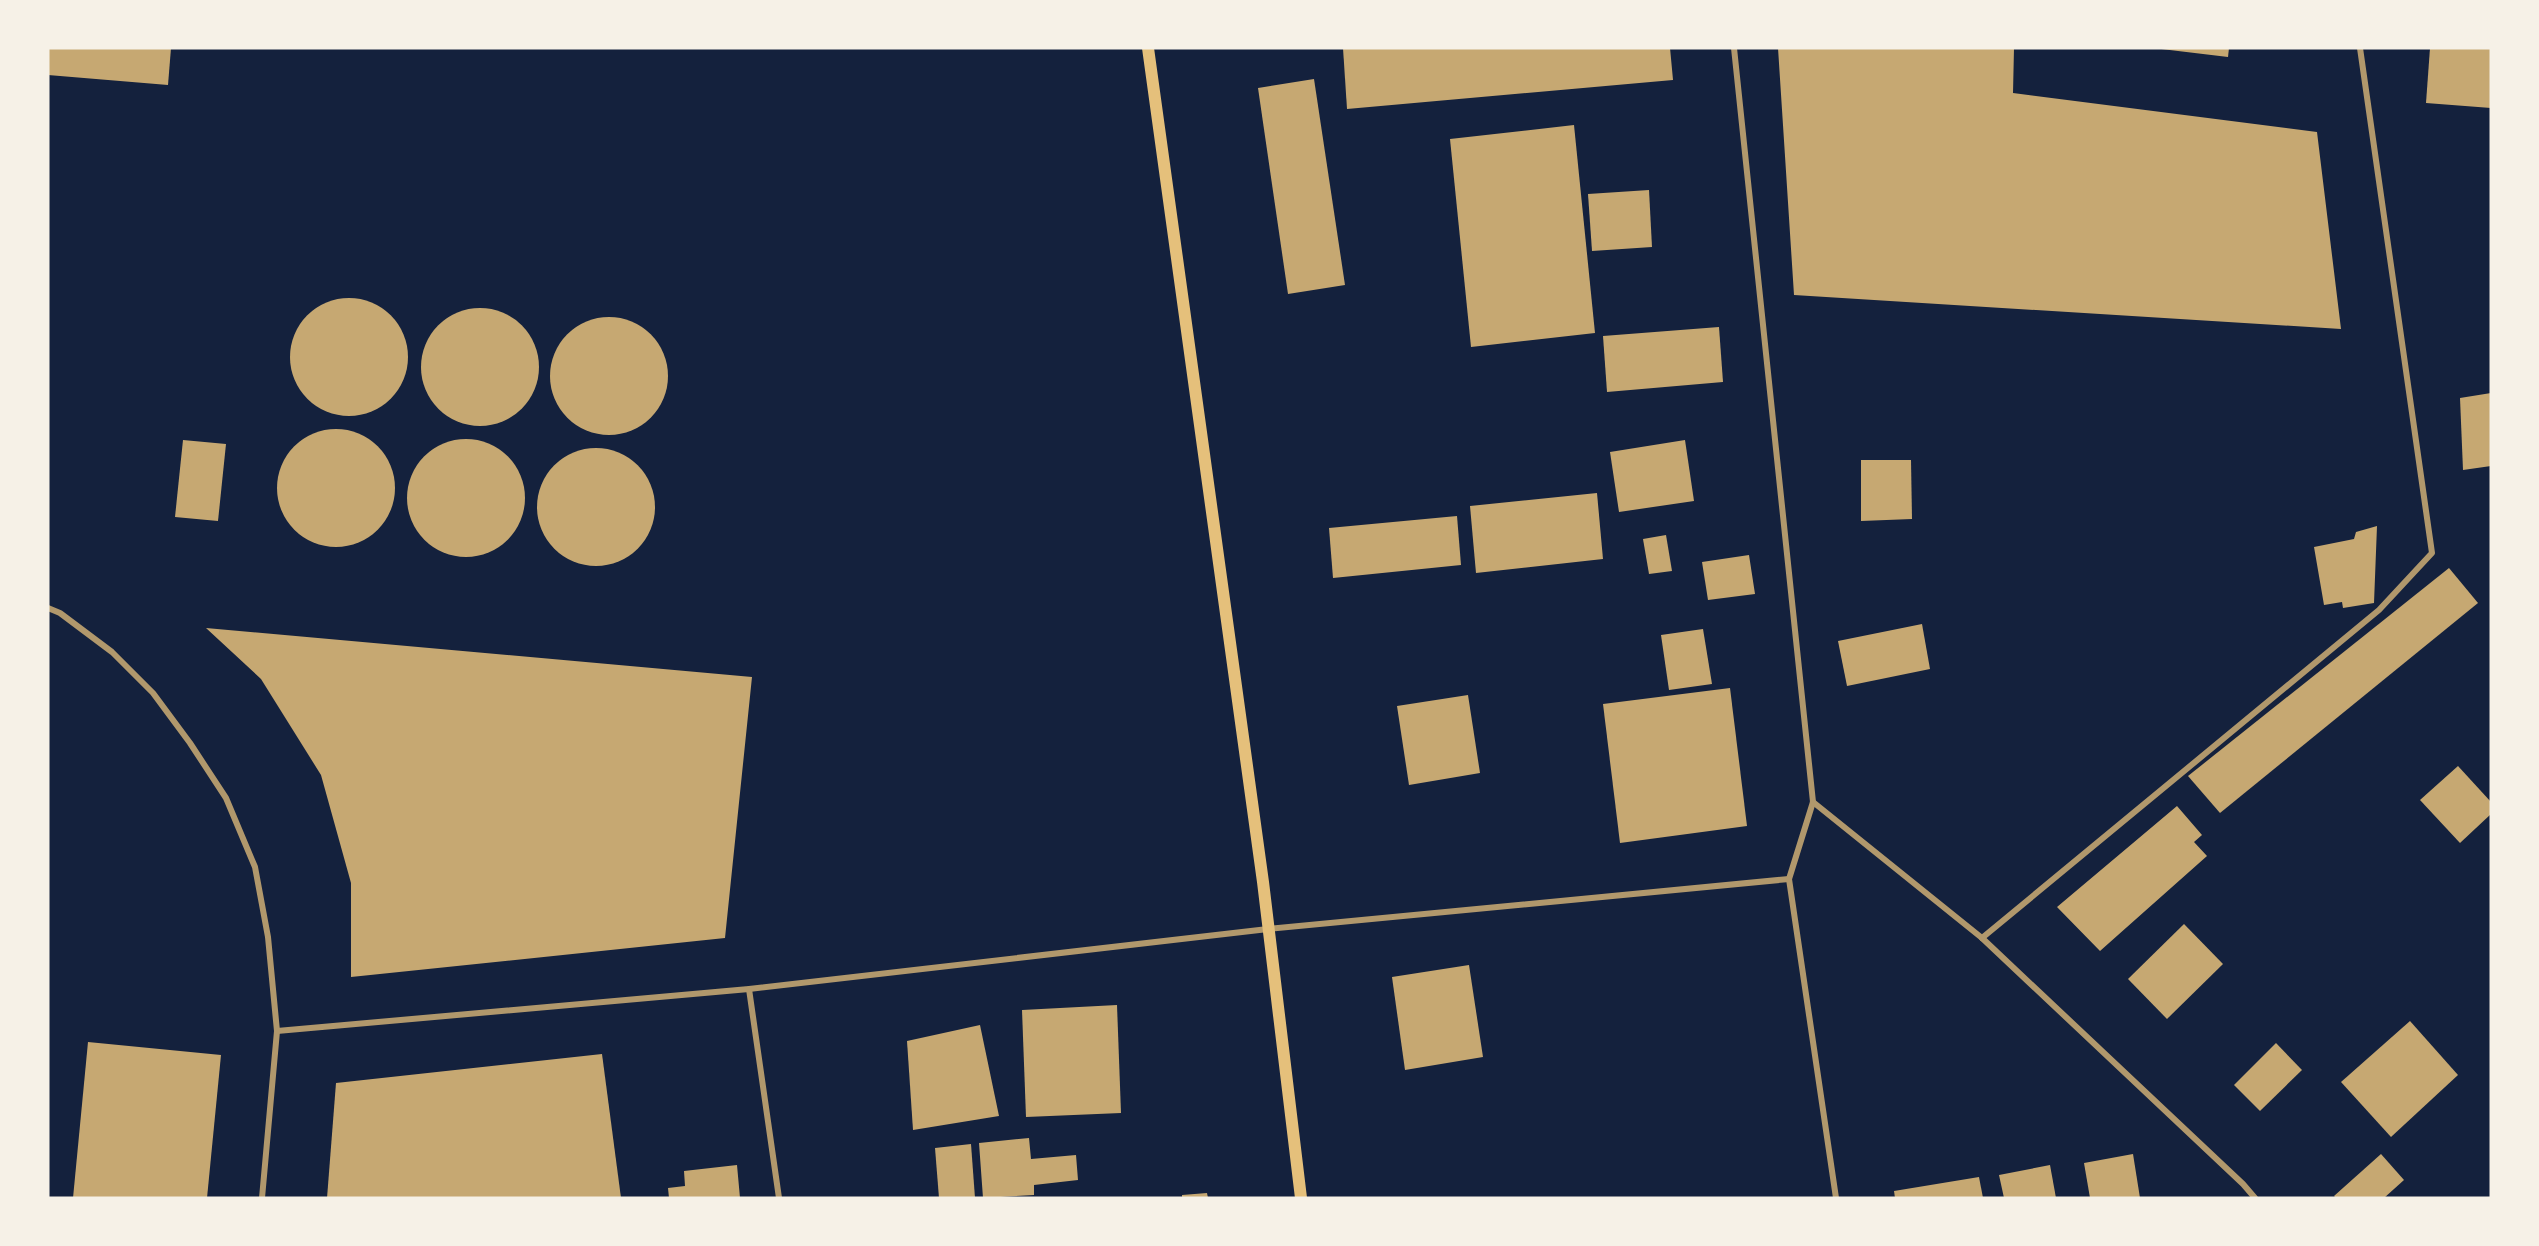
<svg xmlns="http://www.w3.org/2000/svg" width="2539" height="1246" font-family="'Noto Sans',sans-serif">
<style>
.building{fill:#c6a872}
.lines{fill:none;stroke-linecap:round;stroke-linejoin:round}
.minor{stroke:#b1986c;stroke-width:6}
.secondary{stroke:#e5c07b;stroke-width:12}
</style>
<rect width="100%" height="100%" fill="#14213d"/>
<g class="building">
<polygon points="48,48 171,48 168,85 48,75"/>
<polygon points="1343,48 1670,48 1673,80 1347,109"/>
<polygon points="1778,48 2014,48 2013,93 2317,132 2341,329 1794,295"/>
<polygon points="2153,48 2229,48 2228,57"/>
<polygon points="2430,48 2491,48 2491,108 2426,103"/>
<polygon points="1314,79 1345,285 1288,294 1258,88"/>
<polygon points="1574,125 1595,333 1471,347 1450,139"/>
<polygon points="1649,190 1652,247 1592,251 1588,194"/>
<circle cx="349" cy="357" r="59"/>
<circle cx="480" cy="367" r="59"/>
<circle cx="609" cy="376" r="59"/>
<polygon points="1719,327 1723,382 1607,392 1603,336"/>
<polygon points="2491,393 2491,466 2463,470 2460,398"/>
<circle cx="336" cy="488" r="59"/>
<circle cx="466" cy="498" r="59"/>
<polygon points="183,440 226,444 218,521 175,517"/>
<polygon points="1685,440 1694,501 1619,512 1610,452"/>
<circle cx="596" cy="507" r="59"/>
<polygon points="1861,460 1911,460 1912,519 1861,521"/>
<polygon points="1597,493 1603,559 1476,573 1470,506"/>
<polygon points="1457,516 1461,565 1333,578 1329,528"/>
<polygon points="2377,526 2374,603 2343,608 2342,602 2324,605 2314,547 2354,539 2356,532"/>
<polygon points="1666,535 1672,571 1649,574 1643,539"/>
<polygon points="1749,555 1755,594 1708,600 1702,562"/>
<polygon points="2449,568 2478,603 2220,813 2188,776"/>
<polygon points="1922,624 1930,669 1847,686 1838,641"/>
<polygon points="206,628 752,677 725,938 351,977 351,883 321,775 261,679"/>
<polygon points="1703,629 1712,684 1669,690 1661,635"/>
<polygon points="1730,688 1747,826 1620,843 1603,704"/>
<polygon points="1468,695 1480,773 1409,785 1397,706"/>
<polygon points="2458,766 2491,802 2491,814 2460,843 2420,800"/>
<polygon points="2177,806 2202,835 2194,842 2207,856 2100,951 2057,907"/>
<polygon points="2184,924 2223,964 2167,1019 2128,979"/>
<polygon points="1469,965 1483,1057 1405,1070 1392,977"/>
<polygon points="1117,1005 1121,1113 1026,1117 1022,1010"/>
<polygon points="2410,1021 2458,1075 2391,1137 2341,1082"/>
<polygon points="980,1025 999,1116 913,1130 907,1041"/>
<polygon points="88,1042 221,1055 207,1198 73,1198"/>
<polygon points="2276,1043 2302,1070 2260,1111 2234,1085"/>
<polygon points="602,1054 621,1198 327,1198 336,1083"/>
<polygon points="1029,1138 1031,1159 1076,1155 1078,1180 1034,1185 1034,1195 983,1198 979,1143"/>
<polygon points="971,1144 975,1198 939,1198 935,1148"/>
<polygon points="2133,1154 2140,1198 2090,1198 2084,1163"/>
<polygon points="2381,1154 2404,1180 2384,1198 2336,1198 2334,1196"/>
<polygon points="737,1165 740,1198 669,1198 668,1188 685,1186 684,1171"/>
<polygon points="2050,1165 2056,1198 2004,1198 1999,1175"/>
<polygon points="1979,1177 1983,1198 1895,1198 1894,1191"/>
<polygon points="1207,1193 1208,1198 1182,1198 1182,1195"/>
</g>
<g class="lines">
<g class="minor">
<polyline points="1734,48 1813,802 1789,879 1836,1198"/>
<polyline points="48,608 60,613 112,652 153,693 190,743 226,798 255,867 268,937 277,1031 262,1198"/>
<polyline points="1813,802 1982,938 2243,1184 2255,1198"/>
<polyline points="1982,938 2379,610 2432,553 2360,48"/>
<polyline points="749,989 779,1198"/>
<polyline points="277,1031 749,989 1268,929 1789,879"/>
</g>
<polyline class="secondary" points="1148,48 1263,882 1301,1198"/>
</g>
<rect width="2539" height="1246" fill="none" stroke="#f6f1e7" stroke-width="99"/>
</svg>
